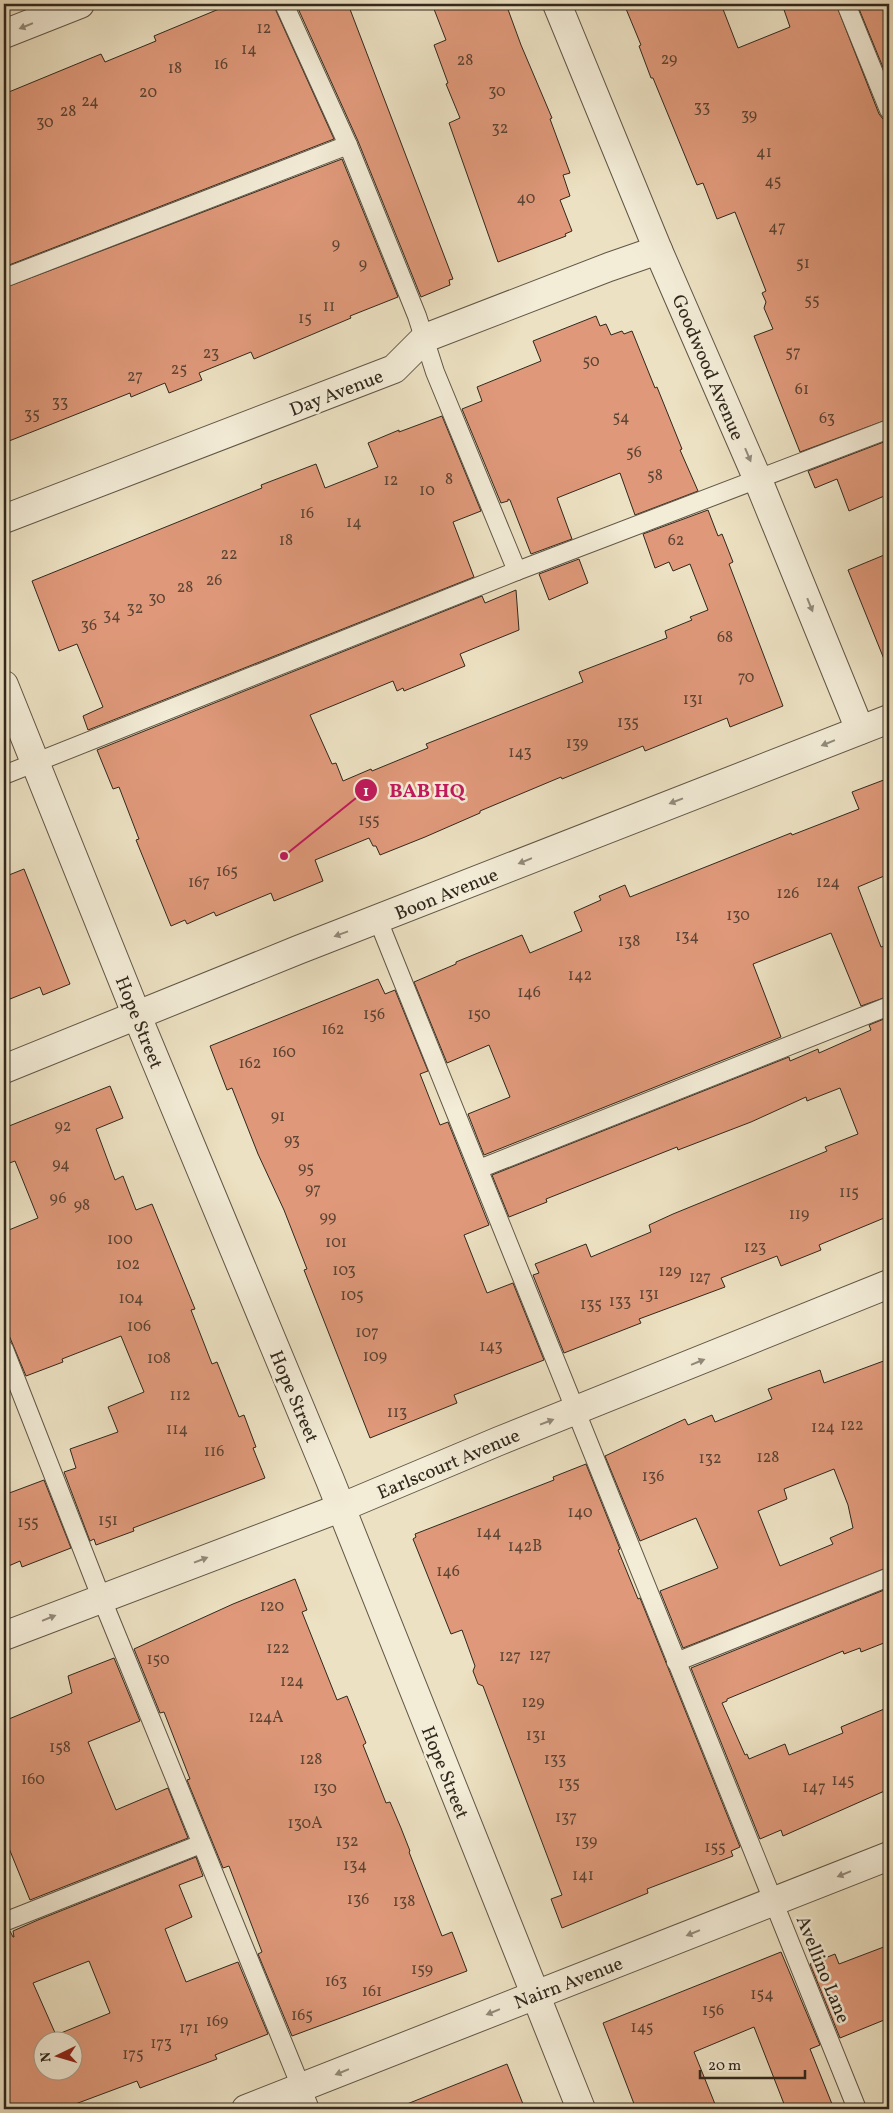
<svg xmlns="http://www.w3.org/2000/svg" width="893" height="2113" font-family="Vollkorn,serif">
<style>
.building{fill:#df997a;stroke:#31281d;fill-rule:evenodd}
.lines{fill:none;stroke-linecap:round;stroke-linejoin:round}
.service-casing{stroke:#605646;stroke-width:20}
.minor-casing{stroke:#605646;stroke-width:30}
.service{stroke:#f3ecd7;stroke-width:18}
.minor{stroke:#f3ecd7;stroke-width:28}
.oneway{fill:#928a7a}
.labels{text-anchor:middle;stroke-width:5;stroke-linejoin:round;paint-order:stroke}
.number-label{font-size:16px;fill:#5c4434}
.street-label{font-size:19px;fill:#31281d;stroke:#f3ecd7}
.leader{fill:none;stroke:#c2185b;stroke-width:2}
.callout-dot{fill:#c2185b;stroke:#f3ecd7;stroke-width:2}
.mark-label{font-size:15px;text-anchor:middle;font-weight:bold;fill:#fff}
.callout-label{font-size:20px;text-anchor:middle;font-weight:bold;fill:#c2185b;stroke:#f3ecd7;stroke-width:5;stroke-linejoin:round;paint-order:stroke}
</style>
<rect width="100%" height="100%" fill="#ece1c2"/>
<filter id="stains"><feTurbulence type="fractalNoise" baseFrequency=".004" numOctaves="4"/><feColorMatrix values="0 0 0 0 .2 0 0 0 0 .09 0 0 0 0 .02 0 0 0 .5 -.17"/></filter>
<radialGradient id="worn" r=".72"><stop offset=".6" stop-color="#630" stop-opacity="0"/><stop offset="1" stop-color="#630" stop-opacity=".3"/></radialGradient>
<g class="building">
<polygon points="231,4 273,4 334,139 4,267 4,94 101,54 105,62 156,41 154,36"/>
<polygon points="296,4 348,4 453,279 449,280 450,285 421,297 358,141"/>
<polygon points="432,4 506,4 521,45 552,118 550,119 570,173 563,175 570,196 560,200 572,231 565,234 566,236 498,262 449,123 460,118 446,84 448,83 434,45 446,40"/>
<polygon points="624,4 721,4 738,48 790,27 782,4 836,4 879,114 883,119 889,120 889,419 800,452 754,336 773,329 764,308 766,302 762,293 766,291 735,212 717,219 703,183 697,185 653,78 651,78 639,46 641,45"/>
<polygon points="857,4 889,4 889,82"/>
<polygon points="342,159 398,297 350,316 351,318 254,359 251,352 199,373 202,380 169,393 165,383 131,397 130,393 4,443 4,288"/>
<polygon points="596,316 600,326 606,324 611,335 622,331 624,334 632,331 655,388 657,387 682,449 680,450 698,491 635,515 620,473 557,498 572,539 531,554 510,500 508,499 508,501 501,503 462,409 482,401 477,387 541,361 533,341"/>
<polygon points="442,416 481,511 453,522 474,577 88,730 83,716 103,707 77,644 59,651 32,581 262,488 261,485 316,464 325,488 378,467 368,443 399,430 399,432"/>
<polygon points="889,440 889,494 849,511 837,479 815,488 808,471"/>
<polygon points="708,510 718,536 722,534 733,562 729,564 783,706 730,727 727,718 645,751 643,746 562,779 561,777 480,811 480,813 425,837 380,855 376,846 373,846 369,838 315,860 323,881 274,901 271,893 216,916 214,912 187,924 185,920 171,926 136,840 139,839 119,787 113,789 97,750 482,596 485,603 516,590 519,630 460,654 465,666 404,691 403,688 397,691 393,681 310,715 332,764 336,763 343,781 371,769 372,771 428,748 426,744 583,682 579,672 667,638 665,631 692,620 690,617 708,610 690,564 673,571 669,562 655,568 643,534"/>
<polygon points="889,553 889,669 888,669 848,570"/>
<polygon points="579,559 588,583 549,600 539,574"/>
<polygon points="889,778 889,874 858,887 881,947 889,944 889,996 861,1006 831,933 753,964 781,1037 484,1155 468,1114 510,1097 489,1045 447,1063 414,982 456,964 456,962 522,935 530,953 582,931 574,912 601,900 599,896 625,885 630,897 791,833 792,835 859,809 852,792"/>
<polygon points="24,869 70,984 43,995 40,987 10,999 4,982 4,877"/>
<polygon points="378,979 385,994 395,990 428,1071 420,1074 440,1125 448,1122 489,1225 464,1235 487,1293 513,1283 544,1360 454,1395 457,1403 370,1438 304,1270 307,1269 284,1210 258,1154 232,1088 227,1090 210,1046"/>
<polygon points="889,1017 889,1216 819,1245 821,1250 781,1266 777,1256 721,1278 725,1287 639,1319 641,1323 564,1353 533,1275 539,1273 535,1264 586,1244 591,1257 651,1232 649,1225 673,1214 827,1151 825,1147 858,1134 840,1088 807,1101 806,1097 751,1122 678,1150 677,1147 546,1199 547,1202 509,1217 492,1175 789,1057 790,1061 818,1049 819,1053 871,1030 869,1025"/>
<polygon points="110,1086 123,1118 96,1129 115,1180 123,1176 136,1210 152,1204 195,1309 191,1310 212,1364 217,1362 239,1417 244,1415 256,1447 253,1448 265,1478 133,1528 134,1531 96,1545 94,1539 90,1541 64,1472 76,1468 70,1449 118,1432 108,1407 144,1392 121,1336 62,1359 63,1362 26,1376 8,1333 4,1333 4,1232 38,1218 15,1161 4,1165 4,1128"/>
<path d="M889,1359V1567L683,1648L660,1591L718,1568L696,1518L640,1541L605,1456L685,1419L688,1425L712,1415L715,1422L772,1399L768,1389L820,1370L824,1383ZM834,1469L848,1505L853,1528L830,1538L833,1544L780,1566L758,1511L787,1499L784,1489Z"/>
<polygon points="586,1464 620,1549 618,1550 638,1599 640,1598 740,1847 731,1851 733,1856 647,1889 648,1893 562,1928 551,1899 562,1895 483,1686 478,1684 473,1671 475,1666 462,1630 451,1634 413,1539 416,1537 415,1534 554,1480 553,1477"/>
<polygon points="44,1480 71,1548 22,1567 20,1561 4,1568 4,1495"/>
<polygon points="295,1579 307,1610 302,1612 337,1700 347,1696 366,1743 363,1745 386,1803 390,1802 401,1828 410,1851 409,1852 442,1936 452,1932 467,1971 292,2036 258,1954 262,1952 229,1866 223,1868 187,1780 190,1779 164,1712 160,1713 134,1649 233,1604"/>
<polygon points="889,1588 889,1641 861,1652 860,1648 844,1654 843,1651 727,1699 727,1701 722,1703 745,1755 747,1754 749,1759 785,1744 789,1755 843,1733 841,1727 889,1707 889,1789 783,1836 781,1830 760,1839 691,1668"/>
<polygon points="114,1658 140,1721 88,1742 116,1810 168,1788 188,1838 30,1900 4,1836 4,1721 72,1693 68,1676"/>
<path d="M196,1857L203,1876L179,1885L192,1917L165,1929L186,1982L238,1962L268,2034L215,2055L217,2059L140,2088L137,2081L62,2109H4V1932L10,1931L13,1937H14L13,1931L38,1920ZM89,1961L110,2013L56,2035L33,1983ZM42,2040H72V2070H42Z"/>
<polygon points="889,1945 889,2018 840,2038 810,1964 835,1954 839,1964"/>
<polygon points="781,1952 820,2045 810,2049 834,2109 786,2109 754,2027 694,2052 717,2109 636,2109 603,2023"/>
<polygon points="507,2064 525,2109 397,2109 397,2108"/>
</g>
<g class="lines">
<g class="service-casing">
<g id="service">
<polyline points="284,4 348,145 417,316 435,372 517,571"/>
<polyline points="846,4 889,110"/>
<polyline points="4,278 348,145"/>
<polyline points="4,775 517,571 889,429"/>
<polyline points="378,920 857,2109"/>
<polyline points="479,1169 889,1006"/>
<polyline points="4,1349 101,1597 310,2109"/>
<polyline points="676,1662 889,1577"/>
<polyline points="4,1922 201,1844"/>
</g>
</g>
<g class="minor-casing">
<g id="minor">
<polyline points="557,4 658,250 758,480 860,730"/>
<polyline points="4,34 80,4"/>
<polyline points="4,519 394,369 425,338 609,267 658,250"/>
<polyline points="4,685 137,1016 330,1480 581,2109"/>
<polyline points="4,1069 298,950 889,719"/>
<polyline points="4,1636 340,1508 499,1441 889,1284"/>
<polyline points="246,2109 889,1856"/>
</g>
</g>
<use href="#service" class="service"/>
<use href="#minor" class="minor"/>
</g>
<defs><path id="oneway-solid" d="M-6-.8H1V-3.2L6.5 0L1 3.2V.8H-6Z" transform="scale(1.25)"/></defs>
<g class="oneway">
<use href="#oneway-solid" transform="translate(26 26) rotate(158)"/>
<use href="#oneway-solid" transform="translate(748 455) rotate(67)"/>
<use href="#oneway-solid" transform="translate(810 605) rotate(68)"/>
<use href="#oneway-solid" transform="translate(828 743) rotate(158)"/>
<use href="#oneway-solid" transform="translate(676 801) rotate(159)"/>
<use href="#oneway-solid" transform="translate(525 861) rotate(158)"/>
<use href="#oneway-solid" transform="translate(341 934) rotate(160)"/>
<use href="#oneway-solid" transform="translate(698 1362) rotate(-22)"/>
<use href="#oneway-solid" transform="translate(547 1422) rotate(-21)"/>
<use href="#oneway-solid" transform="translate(201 1560) rotate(-21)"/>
<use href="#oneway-solid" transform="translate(49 1618) rotate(-22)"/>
<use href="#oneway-solid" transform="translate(844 1874) rotate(158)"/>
<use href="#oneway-solid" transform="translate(693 1933) rotate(158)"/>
<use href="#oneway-solid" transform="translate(493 2012) rotate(158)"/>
<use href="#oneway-solid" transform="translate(342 2072) rotate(158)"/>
</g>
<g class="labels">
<g class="number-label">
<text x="264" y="33">12</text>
<text x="249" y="54">14</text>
<text x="669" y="64">29</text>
<text x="465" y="65">28</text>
<text x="221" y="69">16</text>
<text x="175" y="73">18</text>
<text x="497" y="96">30</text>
<text x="148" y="97">20</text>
<text x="90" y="106">24</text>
<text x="702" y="112">33</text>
<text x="68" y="116">28</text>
<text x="749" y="120">39</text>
<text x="45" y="127">30</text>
<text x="500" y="133">32</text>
<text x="764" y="157">41</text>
<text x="773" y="186">45</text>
<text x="526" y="203">40</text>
<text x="777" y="232">47</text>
<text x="336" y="249">9</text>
<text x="803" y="268">51</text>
<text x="363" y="269">9</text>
<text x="812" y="305">55</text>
<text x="329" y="311">11</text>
<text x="305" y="323">15</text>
<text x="793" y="357">57</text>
<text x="211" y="358">23</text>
<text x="591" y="366">50</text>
<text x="179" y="374">25</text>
<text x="135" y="381">27</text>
<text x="802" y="394">61</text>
<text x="60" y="407">33</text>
<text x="32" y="419">35</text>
<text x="621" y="422">54</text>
<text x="827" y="423">63</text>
<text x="634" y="457">56</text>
<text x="655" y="480">58</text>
<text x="449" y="484">8</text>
<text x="391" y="485">12</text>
<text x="427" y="495">10</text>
<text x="307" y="518">16</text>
<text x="354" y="527">14</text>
<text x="286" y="545">18</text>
<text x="676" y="545">62</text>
<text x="229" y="559">22</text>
<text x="214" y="585">26</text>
<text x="185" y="592">28</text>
<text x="157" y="603">30</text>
<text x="135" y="613">32</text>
<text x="112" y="620">34</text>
<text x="89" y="630">36</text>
<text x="725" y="642">68</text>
<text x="746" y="682">70</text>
<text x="693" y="704">131</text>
<text x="628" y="727">135</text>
<text x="577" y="748">139</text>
<text x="520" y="757">143</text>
<text x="369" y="825">155</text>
<text x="227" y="876">165</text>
<text x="199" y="887">167</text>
<text x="828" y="887">124</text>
<text x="788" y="898">126</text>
<text x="738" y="920">130</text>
<text x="687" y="941">134</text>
<text x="629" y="946">138</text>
<text x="580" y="980">142</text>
<text x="529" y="997">146</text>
<text x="374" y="1019">156</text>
<text x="479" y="1019">150</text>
<text x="333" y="1034">162</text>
<text x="284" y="1057">160</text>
<text x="250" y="1068">162</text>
<text x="278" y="1121">91</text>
<text x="63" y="1131">92</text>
<text x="292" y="1145">93</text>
<text x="61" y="1169">94</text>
<text x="306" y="1173">95</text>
<text x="313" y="1194">97</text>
<text x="849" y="1197">115</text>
<text x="58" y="1203">96</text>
<text x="82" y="1210">98</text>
<text x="799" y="1219">119</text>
<text x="328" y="1222">99</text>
<text x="120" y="1244">100</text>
<text x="336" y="1247">101</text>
<text x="755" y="1252">123</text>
<text x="128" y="1269">102</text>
<text x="344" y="1275">103</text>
<text x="670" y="1276">129</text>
<text x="700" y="1282">127</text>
<text x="649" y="1299">131</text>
<text x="352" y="1300">105</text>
<text x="131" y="1303">104</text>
<text x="620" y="1306">133</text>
<text x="591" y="1309">135</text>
<text x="139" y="1331">106</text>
<text x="367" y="1337">107</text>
<text x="491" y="1351">143</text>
<text x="375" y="1361">109</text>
<text x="159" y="1363">108</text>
<text x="180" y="1400">112</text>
<text x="397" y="1417">113</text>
<text x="852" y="1430">122</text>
<text x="823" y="1432">124</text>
<text x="177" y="1434">114</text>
<text x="214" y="1456">116</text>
<text x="768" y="1462">128</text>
<text x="710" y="1463">132</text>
<text x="653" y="1481">136</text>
<text x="580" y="1517">140</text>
<text x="108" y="1525">151</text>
<text x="28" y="1527">155</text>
<text x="489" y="1537">144</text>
<text x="525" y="1551">142B</text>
<text x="448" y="1576">146</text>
<text x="272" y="1611">120</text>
<text x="278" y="1653">122</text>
<text x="540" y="1660">127</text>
<text x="510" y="1661">127</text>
<text x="158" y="1664">150</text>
<text x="292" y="1686">124</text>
<text x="533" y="1707">129</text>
<text x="266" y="1722">124A</text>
<text x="536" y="1740">131</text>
<text x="60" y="1752">158</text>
<text x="311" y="1764">128</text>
<text x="555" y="1764">133</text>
<text x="33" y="1784">160</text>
<text x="843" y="1785">145</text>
<text x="569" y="1788">135</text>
<text x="814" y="1792">147</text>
<text x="325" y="1793">130</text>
<text x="566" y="1822">137</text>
<text x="305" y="1828">130A</text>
<text x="347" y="1846">132</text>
<text x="586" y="1846">139</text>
<text x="715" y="1852">155</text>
<text x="355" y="1870">134</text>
<text x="583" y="1880">141</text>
<text x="358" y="1904">136</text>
<text x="404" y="1906">138</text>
<text x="422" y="1974">159</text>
<text x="336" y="1986">163</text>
<text x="372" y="1996">161</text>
<text x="762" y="1999">154</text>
<text x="713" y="2015">156</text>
<text x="302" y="2020">165</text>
<text x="217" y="2026">169</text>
<text x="642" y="2032">145</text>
<text x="189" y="2033">171</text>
<text x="161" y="2048">173</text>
<text x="133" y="2059">175</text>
</g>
<g class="street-label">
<text transform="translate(709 367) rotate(67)" y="7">Goodwood Avenue</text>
<text transform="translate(336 392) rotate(-21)" y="7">Day Avenue</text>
<text transform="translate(446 893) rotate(-22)" y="7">Boon Avenue</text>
<text transform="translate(140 1022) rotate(68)" y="7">Hope Street</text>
<text transform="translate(295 1396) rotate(67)" y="7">Hope Street</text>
<text transform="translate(448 1463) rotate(-23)" y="7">Earlscourt Avenue</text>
<text transform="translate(446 1772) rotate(68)" y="7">Hope Street</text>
<text transform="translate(824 1969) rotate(68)" y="7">Avellino Lane</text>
<text transform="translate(568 1982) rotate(-21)" y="7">Nairn Avenue</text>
</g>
</g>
<path class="leader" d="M284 856L366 790"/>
<g class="callout-dot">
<circle cx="284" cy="856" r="5"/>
<circle cx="366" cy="790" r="12"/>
</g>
<g class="mark-label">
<text x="366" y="796">1</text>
</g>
<g class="callout-label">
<text x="427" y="797">BAB HQ</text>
</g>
<rect width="893" height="2113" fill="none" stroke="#ece1c2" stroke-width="20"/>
<rect x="5" y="5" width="883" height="2103" fill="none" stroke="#31281d" stroke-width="2.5"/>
<rect x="10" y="10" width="873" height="2093" fill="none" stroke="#31281d"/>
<g transform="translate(58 2056) rotate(265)"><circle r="24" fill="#f3ecd7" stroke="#a59e8d"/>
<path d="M0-4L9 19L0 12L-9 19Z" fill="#8f2418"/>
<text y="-8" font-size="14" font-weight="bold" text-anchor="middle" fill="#31281d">N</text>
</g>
<path d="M700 2070v8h105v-8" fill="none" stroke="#31281d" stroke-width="2.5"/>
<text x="708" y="2070" font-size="15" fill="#31281d" stroke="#f3ecd7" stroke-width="4" paint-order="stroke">20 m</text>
<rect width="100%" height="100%" filter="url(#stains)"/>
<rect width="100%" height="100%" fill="url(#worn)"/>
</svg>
